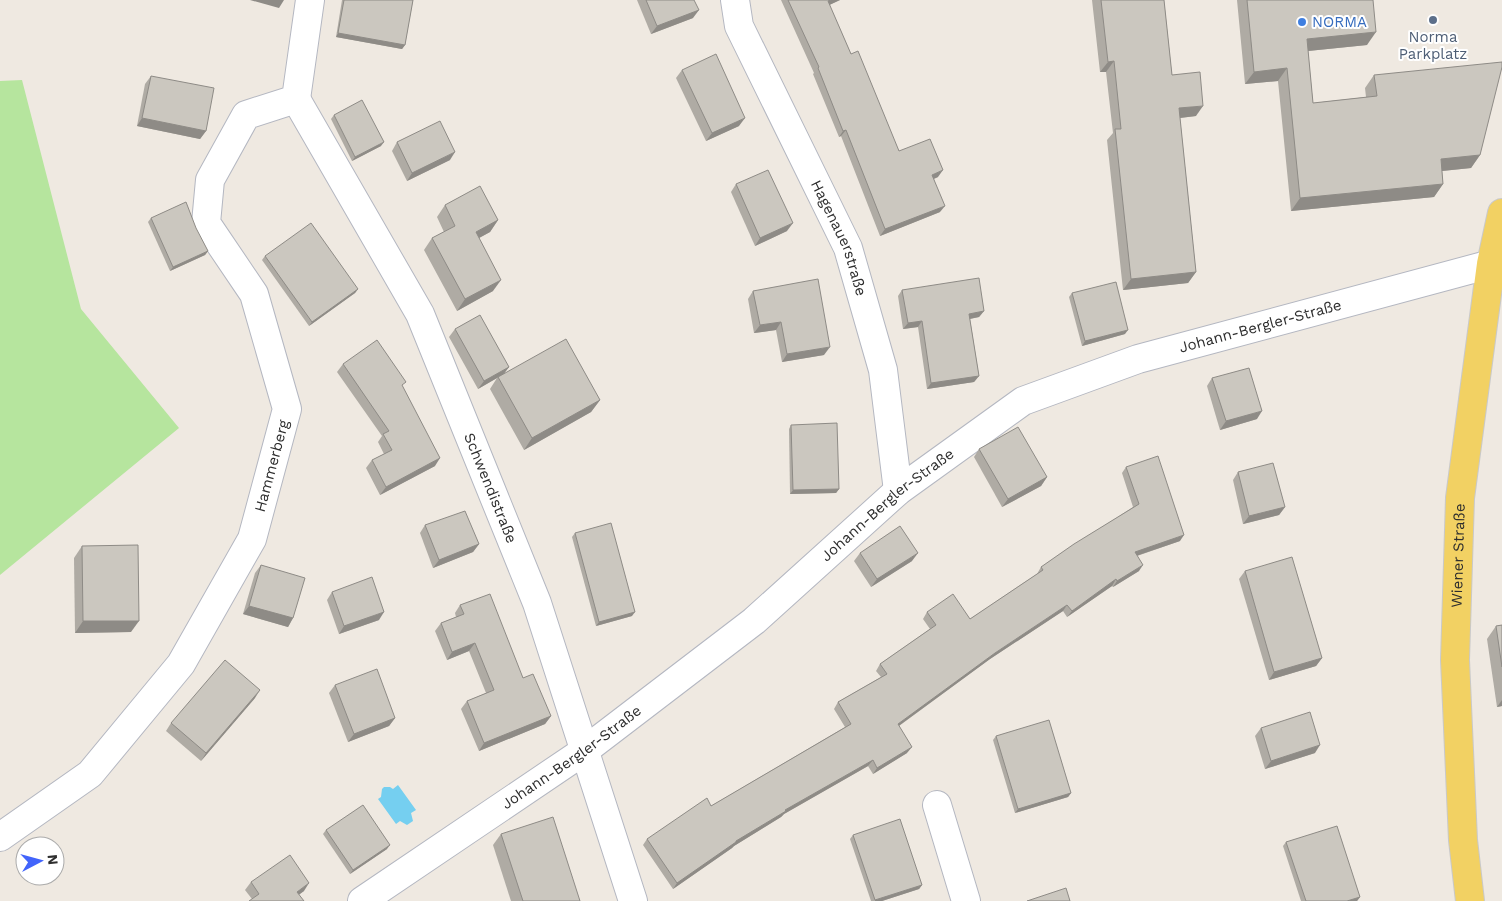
<svg xmlns="http://www.w3.org/2000/svg" width="1502" height="901" font-family="'Work Sans',sans-serif">
<style>
.green{fill:#b6e59e}
.water{fill:#75cff0}
.lines{fill:none;stroke-linecap:round;stroke-linejoin:round}
.minor-casing{stroke:#b4b7c1;stroke-width:30}
.primary-casing{stroke:#c9c9c9;stroke-width:30}
.minor{stroke:#fff;stroke-width:28}
.primary{stroke:#f2d163;stroke-width:28}
.wall{fill:#afaba4}
.shaded-wall{fill:#8e8b86}
.building{fill:#cbc7bf;stroke:#8e8b86}
.service-dot{fill:#5c6f8a;stroke:#fff;stroke-width:2}
.shop-dot{fill:#3f7fe0;stroke:#fff;stroke-width:2}
.labels{text-anchor:middle;stroke-width:4;stroke-linejoin:round;paint-order:stroke}
.shop-label{font-size:15px;fill:#366cbe;stroke:#fff;text-anchor:start}
.service-label{font-size:15px;fill:#4e5e75;stroke:#fff}
.street-label{font-size:15px;fill:#2e2e2e;stroke:#fff}
</style>
<rect width="100%" height="100%" fill="#efe9e1"/>
<polygon class="green" points="22,80 81,309 179,428 0,575 0,81"/>
<polygon class="water" points="398,785 416,810 411,813 413,821 407,825 400,821 396,824 378,799 381,797 382,789 384,787 390,787 393,789"/>
<g class="lines">
<g class="minor-casing">
<g id="minor">
<path id="s1" d="M735,0L739,26L848,248L883,370L898,491"/>
<path id="s2" d="M296,99L420,314L537,603L633,901"/>
<polyline points="937,805 966,901"/>
<path id="s3" d="M0,837L90,774L181,664L252,539L287,409L254,294L206,223L210,180L246,115L296,99L310,0"/>
<path id="s4" d="M362,901L584,751L754,621L898,491L1023,401L1138,359L1491,264"/>
</g>
</g>
<g class="primary-casing">
<g id="primary">
<path id="s5" d="M1470,901L1463,840L1455,660L1460,498L1491,264L1502,213"/>
</g>
</g>
<use href="#minor" class="minor"/>
<use href="#primary" class="primary"/>
</g>
<g class="wall">
<polygon points="342,0 413,0 405,45 402,49 336,37"/>
<polygon points="637,0 694,0 693,18 651,34"/>
<polygon points="781,0 840,0 829,5 851,54 899,151 938,177 934,179 940,212 880,236 841,136 839,137 813,74 814,73"/>
<polygon points="1092,0 1164,0 1172,75 1196,116 1180,118 1196,272 1188,283 1123,290 1107,140 1113,133 1106,72 1100,72"/>
<polygon points="1237,0 1373,0 1367,45 1308,51 1313,103 1366,97 1365,88 1374,75 1480,155 1471,168 1442,171 1443,184 1434,197 1291,211 1278,81 1245,84"/>
<polygon points="682,70 739,126 706,141 676,78"/>
<polygon points="151,76 206,131 200,139 137,126 145,84"/>
<polygon points="334,115 381,146 352,161 331,119"/>
<polygon points="397,142 450,160 407,181 392,151"/>
<polygon points="736,184 787,231 755,246 731,192"/>
<polygon points="445,205 498,220 490,232 479,238 493,291 457,311 424,250 432,238 444,232 437,217"/>
<polygon points="151,218 208,251 205,255 170,271 148,222"/>
<polygon points="265,256 358,289 355,293 309,326 262,260"/>
<polygon points="902,290 984,311 979,317 970,319 979,376 974,382 927,389 918,327 903,329 898,296"/>
<polygon points="753,291 824,355 782,362 776,330 754,333 748,299"/>
<polygon points="1072,293 1125,334 1082,346 1069,297"/>
<polygon points="455,329 509,367 504,373 600,400 591,412 524,450 490,389 497,378 478,389 449,337"/>
<polygon points="343,364 403,387 435,466 380,495 366,468 372,460 384,454 378,442 382,436 337,372"/>
<polygon points="1212,378 1257,419 1220,430 1207,386"/>
<polygon points="791,425 839,489 836,493 790,494 789,429"/>
<polygon points="979,449 1047,477 1041,486 1002,507 974,457"/>
<polygon points="1126,467 1180,541 1137,556 1139,571 1113,587 1112,586 1067,617 1063,611 990,659 899,726 907,753 873,774 868,766 784,814 781,817 734,846 732,848 673,889 643,845 647,839 711,806 845,727 834,709 838,702 881,677 876,671 880,664 930,629 923,619 927,612 970,619 1037,574 1041,567 1133,507 1122,473"/>
<polygon points="1238,472 1285,507 1279,515 1243,524 1233,480"/>
<polygon points="425,525 479,544 473,552 433,568 420,533"/>
<polygon points="575,533 632,616 596,626 572,537"/>
<polygon points="82,546 131,632 75,633 74,558"/>
<polygon points="860,553 912,561 871,587 854,561"/>
<polygon points="261,565 293,618 288,627 243,614 255,573"/>
<polygon points="1245,571 1322,658 1316,666 1269,680 1239,579"/>
<polygon points="332,592 379,620 339,634 327,600"/>
<polygon points="460,605 523,678 551,716 545,724 479,751 461,709 467,701 486,693 469,651 447,660 435,631 441,623 456,617 455,613"/>
<polygon points="1502,625 1502,706 1497,707 1487,639 1496,626"/>
<polygon points="335,685 395,718 389,726 348,742 329,693"/>
<polygon points="255,698 201,761 166,731 171,723"/>
<polygon points="1261,728 1315,753 1265,769 1255,736"/>
<polygon points="996,736 1071,793 1068,797 1015,813 993,740"/>
<polygon points="326,830 387,849 350,874 323,834"/>
<polygon points="501,834 580,901 511,901 493,845"/>
<polygon points="853,835 922,885 919,889 882,901 871,901 850,839"/>
<polygon points="1286,842 1360,897 1357,901 1301,901 1283,846"/>
<polygon points="251,882 304,891 299,894 252,899 245,890"/>
</g>
<g class="shaded-wall">
<polygon points="250,0 284,0 279,8"/>
<polygon points="831,0 840,0 823,8 828,1"/>
<polygon points="699,10 693,18 651,34 657,26"/>
<polygon points="1376,32 1367,45 1298,52 1307,39"/>
<polygon points="338,33 405,45 402,49 336,37"/>
<polygon points="1114,61 1106,72 1100,72 1108,62"/>
<polygon points="1287,68 1278,81 1245,84 1254,72"/>
<polygon points="1203,106 1196,116 1171,119 1179,108"/>
<polygon points="142,118 206,131 200,139 137,126"/>
<polygon points="745,118 739,126 706,141 712,133"/>
<polygon points="846,130 841,136 839,137 843,131"/>
<polygon points="384,142 381,146 352,161 355,157"/>
<polygon points="455,152 450,160 407,181 412,173"/>
<polygon points="1480,155 1471,168 1432,172 1441,159"/>
<polygon points="943,170 938,177 928,181 932,175"/>
<polygon points="1443,184 1434,197 1291,211 1300,198"/>
<polygon points="945,206 940,212 880,236 885,229"/>
<polygon points="498,220 490,232 468,244 476,232"/>
<polygon points="793,223 787,231 755,246 760,238"/>
<polygon points="208,251 205,255 170,271 173,267"/>
<polygon points="1196,272 1188,283 1123,290 1131,279"/>
<polygon points="501,280 493,291 457,311 465,299"/>
<polygon points="358,289 355,293 309,326 312,322"/>
<polygon points="984,311 979,317 964,320 969,314"/>
<polygon points="922,321 918,327 903,329 908,323"/>
<polygon points="781,322 776,330 754,333 760,325"/>
<polygon points="1128,330 1125,334 1082,346 1085,341"/>
<polygon points="830,347 824,355 782,362 787,354"/>
<polygon points="509,367 503,375 498,377 497,378 478,389 484,381"/>
<polygon points="979,376 974,382 927,389 931,383"/>
<polygon points="600,400 591,412 524,450 532,438"/>
<polygon points="1262,411 1257,419 1220,430 1226,421"/>
<polygon points="440,458 435,466 380,495 386,487"/>
<polygon points="1047,477 1041,486 1002,507 1008,499"/>
<polygon points="839,489 836,493 790,494 793,490"/>
<polygon points="1285,507 1279,515 1243,524 1249,516"/>
<polygon points="1184,535 1180,541 1130,558 1135,552"/>
<polygon points="479,544 473,552 433,568 439,560"/>
<polygon points="918,553 912,561 871,587 877,579"/>
<polygon points="1143,565 1139,571 1113,587 1117,581"/>
<polygon points="1116,579 1112,586 1067,617 1072,611"/>
<polygon points="1067,605 1063,611 990,659 893,730 898,724 995,653"/>
<polygon points="249,606 293,618 288,627 243,614"/>
<polygon points="384,612 379,620 339,634 344,626"/>
<polygon points="635,612 632,616 596,626 599,622"/>
<polygon points="83,621 139,621 131,632 75,633"/>
<polygon points="475,643 469,651 447,660 452,652"/>
<polygon points="1322,658 1316,666 1269,680 1274,672"/>
<polygon points="260,690 255,698 201,761 206,753"/>
<polygon points="1502,700 1502,706 1497,707"/>
<polygon points="551,716 545,724 479,751 484,743"/>
<polygon points="395,718 389,726 348,742 354,734"/>
<polygon points="1320,745 1315,753 1265,769 1271,761"/>
<polygon points="912,747 907,753 873,774 877,768"/>
<polygon points="873,760 868,766 784,814 781,817 734,846 732,848 673,889 677,883 736,841 785,810"/>
<polygon points="1071,793 1068,797 1015,813 1018,809"/>
<polygon points="390,845 387,849 350,874 353,870"/>
<polygon points="309,883 304,891 292,900 297,892"/>
<polygon points="922,885 919,889 882,901 875,901 875,900"/>
<polygon points="1360,897 1357,901 1347,901"/>
</g>
<g class="building">
<polygon points="344,0 413,0 405,45 338,33"/>
<polygon points="646,0 694,0 699,10 657,26"/>
<polygon points="788,0 831,0 828,1 851,54 858,51 899,151 930,139 943,170 932,175 945,206 885,229 846,130 843,131 818,68 819,67"/>
<polygon points="1101,0 1164,0 1172,75 1200,72 1203,106 1179,108 1196,272 1131,279 1115,129 1121,129 1114,61 1108,62"/>
<polygon points="1247,0 1373,0 1376,32 1307,39 1313,103 1377,96 1374,75 1502,62 1502,67 1480,155 1441,159 1443,184 1300,198 1287,68 1254,72"/>
<polygon points="716,54 745,118 712,133 682,70"/>
<polygon points="151,76 214,88 206,131 142,118"/>
<polygon points="362,100 384,142 355,157 334,115"/>
<polygon points="440,121 455,152 412,173 397,142"/>
<polygon points="768,170 793,223 760,238 736,184"/>
<polygon points="480,186 498,220 476,232 501,280 465,299 432,238 455,226 445,205"/>
<polygon points="186,202 196,228 208,251 173,267 151,218"/>
<polygon points="311,223 358,289 312,322 265,256"/>
<polygon points="979,278 984,311 969,314 979,376 931,383 922,321 908,323 902,290"/>
<polygon points="818,279 830,347 787,354 781,322 760,325 753,291"/>
<polygon points="1116,282 1128,330 1085,341 1072,293"/>
<polygon points="480,315 509,367 484,381 455,329"/>
<polygon points="566,339 600,400 532,438 498,377"/>
<polygon points="377,340 406,382 402,385 440,458 386,487 372,460 392,450 383,434 389,431 343,364"/>
<polygon points="1249,368 1262,411 1226,421 1212,378"/>
<polygon points="837,423 839,489 793,490 791,425"/>
<polygon points="1018,427 1047,477 1008,499 979,449"/>
<polygon points="1158,456 1184,535 1135,552 1143,565 1117,581 1116,579 1072,611 1067,605 995,653 898,724 912,747 877,768 873,760 785,810 786,811 736,841 736,842 677,883 647,839 707,798 711,806 851,724 838,702 887,674 880,664 936,625 927,612 953,594 970,619 1043,570 1041,567 1074,544 1139,504 1126,467"/>
<polygon points="1273,463 1285,507 1249,516 1238,472"/>
<polygon points="465,511 479,544 439,560 425,525"/>
<polygon points="611,523 635,612 599,622 575,533"/>
<polygon points="900,526 918,553 877,579 860,553"/>
<polygon points="138,545 139,621 83,621 82,546"/>
<polygon points="1292,557 1322,658 1274,672 1245,571"/>
<polygon points="261,565 305,578 293,618 249,606"/>
<polygon points="372,577 384,612 344,626 332,592"/>
<polygon points="490,594 523,678 533,674 551,716 484,743 467,701 494,690 475,643 452,652 441,623 464,614 460,605"/>
<polygon points="1502,625 1502,667 1496,626"/>
<polygon points="225,660 260,690 206,753 171,723"/>
<polygon points="377,669 395,718 354,734 335,685"/>
<polygon points="1310,712 1320,745 1271,761 1261,728"/>
<polygon points="1049,720 1071,793 1018,809 996,736"/>
<polygon points="363,805 390,845 353,870 326,830"/>
<polygon points="553,817 580,901 523,901 501,834"/>
<polygon points="900,819 922,885 875,900 853,835"/>
<polygon points="1337,826 1360,897 1347,901 1306,901 1286,842"/>
<polygon points="290,855 309,883 297,892 304,901 249,901 259,894 251,882"/>
<polygon points="1066,888 1070,901 1027,901"/>
</g>
<circle class="service-dot" cx="1433" cy="20" r="5"/>
<circle class="shop-dot" cx="1302" cy="22" r="5"/>
<g class="labels">
<g class="shop-label">
<text x="1312" y="27">NORMA</text>
</g>
<g class="service-label">
<text x="1433" y="42">Norma<tspan x="1433" dy="17">Parkplatz</tspan></text>
</g>
<g class="street-label">
<text dy="5" stroke="none"><textPath href="#s1" startOffset="261">Hagenauerstraße</textPath></text>
<text dy="5" stroke="none"><textPath href="#s4" startOffset="1079">Johann-Bergler-Straße</textPath></text>
<text dy="5" stroke="none"><textPath href="#s3" startOffset="472">Hammerberg</textPath></text>
<text dy="5" stroke="none"><textPath href="#s2" startOffset="436">Schwendistraße</textPath></text>
<text dy="5" stroke="none"><textPath href="#s4" startOffset="659">Johann-Bergler-Straße</textPath></text>
<text dy="5" stroke="none"><textPath href="#s5" startOffset="346">Wiener Straße</textPath></text>
<text dy="5" stroke="none"><textPath href="#s4" startOffset="254">Johann-Bergler-Straße</textPath></text>
</g>
</g>
<g transform="translate(40 861) rotate(84)"><circle r="24" fill="#ffffff" stroke="#ababab"/>
<path d="M0-4L9 19L0 12L-9 19Z" fill="#4264fb"/>
<text y="-8" font-size="14" font-weight="bold" text-anchor="middle" fill="#2e2e2e">N</text>
</g>
</svg>
